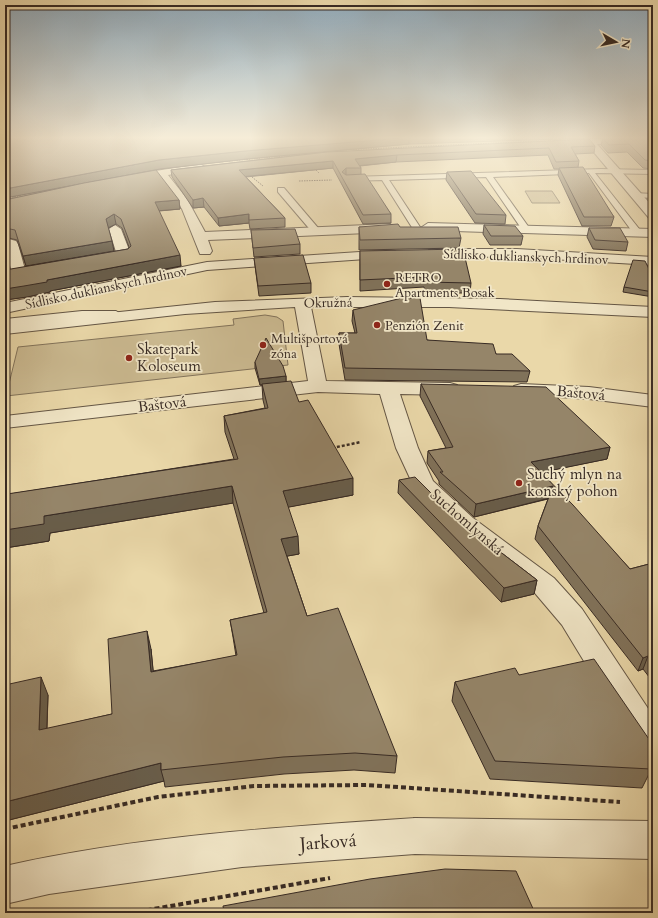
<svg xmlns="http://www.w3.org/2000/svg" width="658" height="918" font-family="Cardo,serif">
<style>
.green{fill:#ccbb92;stroke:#82735b}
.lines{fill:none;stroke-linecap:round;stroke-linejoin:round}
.lane-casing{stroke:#645645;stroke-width:2}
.street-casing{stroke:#645645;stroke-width:2}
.path-far2{stroke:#382b24;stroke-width:1;stroke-dasharray:1.5 1;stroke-linecap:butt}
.path-far1{stroke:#382b24;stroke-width:2.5;stroke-dasharray:3 2;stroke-linecap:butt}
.path{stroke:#382b24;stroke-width:4;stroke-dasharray:5 3;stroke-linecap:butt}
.lane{fill:#f1e6c7;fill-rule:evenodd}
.street{fill:#f1e6c7;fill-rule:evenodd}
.wall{fill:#80725a;stroke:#382b24}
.shaded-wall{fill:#685d4a;stroke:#382b24}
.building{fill:#958569;stroke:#382b24}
.poi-dot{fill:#8f2418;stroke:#f1e6c7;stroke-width:1.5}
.labels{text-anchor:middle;stroke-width:3.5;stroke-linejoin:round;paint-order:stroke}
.far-street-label{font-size:13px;fill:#382b24;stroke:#f1e6c7}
.far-poi-label{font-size:13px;fill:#382b24;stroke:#f1e6c7;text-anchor:start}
.poi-label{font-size:15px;fill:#382b24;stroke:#f1e6c7;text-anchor:start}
.street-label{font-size:15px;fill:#382b24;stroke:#f1e6c7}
.near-street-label{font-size:18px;fill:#382b24;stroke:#f1e6c7}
</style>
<rect width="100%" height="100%" fill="#ead8a9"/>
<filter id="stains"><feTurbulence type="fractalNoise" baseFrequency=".005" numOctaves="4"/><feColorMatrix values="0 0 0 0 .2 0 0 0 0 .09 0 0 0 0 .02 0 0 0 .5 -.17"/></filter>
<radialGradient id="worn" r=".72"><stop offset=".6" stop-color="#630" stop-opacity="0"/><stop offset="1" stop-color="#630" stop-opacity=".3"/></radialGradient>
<g class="green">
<polygon points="525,191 552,191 560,203 532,203"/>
<polygon points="265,315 277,317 283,321 288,365 6,396 18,347 234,325 233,319"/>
</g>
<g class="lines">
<g class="lane-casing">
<g id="lane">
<polygon points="601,169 653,170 653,174 595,173 640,230 640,234 634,234 589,173 493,177 530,229 526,231 523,231 486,177 389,180 420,227 416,229 413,229 382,180 350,181 347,179 350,177"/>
<polygon points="278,188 284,188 319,229 319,233 313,233 278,192"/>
<polygon points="634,193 653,194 653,198 634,197"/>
<polygon points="82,311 116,311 121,314 116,317 82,317 5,325 5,319"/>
</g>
</g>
<g class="street-casing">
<g id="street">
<polygon points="653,137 653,142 597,144 653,207 653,219 649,218 587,144 562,145 557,142 562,139"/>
<polygon points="200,164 205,167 204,169 168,175 187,199 205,232 390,224 396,228 390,232 208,240 212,251 210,254 200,254 182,209 170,191 158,177 130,181 125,178 130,175"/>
<polygon points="428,223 653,229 653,237 423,230 422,227"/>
<path d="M115,225L121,229L131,255L129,258C119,261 104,265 94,262L92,259L94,256L116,252L109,229Z"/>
<polygon points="5,238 16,241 18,244 26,273 24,276 14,276 12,273 5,247"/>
<polygon points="434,249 517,249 653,257 653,265 517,257 429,256 427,253 429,250"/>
<polygon points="390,250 395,251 397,254 395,257 207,270 5,313 5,303 207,262"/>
<polygon points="347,297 500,299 653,307 653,317 449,307 311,307 326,381 450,383 457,385 460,389 457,393 450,395 400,394 418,448 433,481 473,518 554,578 582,609 653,716 653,759 641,755 562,625 534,592 455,530 415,489 396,448 380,394 318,392 5,428 5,416 308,381 295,307 185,314 5,334 5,324 215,302"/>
<polygon points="521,384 589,387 653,395 653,407 589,399 514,394 511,390 514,386"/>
<path d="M415,818L653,821V859L415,854L242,867L49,894L5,904V866C139,836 278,827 415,818Z"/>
</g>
</g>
<g class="path-far2">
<polyline points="343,150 539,141"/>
<polyline points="219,162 316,153"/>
<polyline points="316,170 319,173"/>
<polyline points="252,177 263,186"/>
<polyline points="299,181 332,180"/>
<polyline points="5,200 25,194"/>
</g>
<polyline class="path-far1" points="332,448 361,442"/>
<g class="path">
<polyline points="5,829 158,797 254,786 367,785 620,802"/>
<polyline points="131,913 330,878"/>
</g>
<use href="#lane" class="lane"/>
<use href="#street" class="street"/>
</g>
<g class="wall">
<polygon points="5,137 618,137 409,144 246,159 160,169 105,179 179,200 180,209 159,211 181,266 50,291 50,292 27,297 5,300 5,253 9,270 128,249 129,247 122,228 116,224 108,228 114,251 26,266 17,240 5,237 5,200 65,187 5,198"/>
<polygon points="653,137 653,169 643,168 627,152 608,153 601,145 603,138"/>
<polygon points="595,146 594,153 575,154 579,161 578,167 614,217 611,226 582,226 558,175 559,169 554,169 548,155 396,162 360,166 361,168 361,174 391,214 391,223 363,224 333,168 246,177 285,218 285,227 250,229 249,223 219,226 204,207 193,208 172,177 171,170 327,152"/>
<polygon points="447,172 506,215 505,224 475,223 446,180"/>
<polygon points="484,225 523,236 521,245 490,245 483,234"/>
<polygon points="359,227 461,238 459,248 359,250"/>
<polygon points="589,228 628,242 626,251 593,249 587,237"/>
<polygon points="251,230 300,244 300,254 254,257"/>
<polygon points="360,251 471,283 470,293 425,293 424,287 360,291"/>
<polygon points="254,258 311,283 311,293 259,296"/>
<polygon points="653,277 653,297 623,292 624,287"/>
<polygon points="353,310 427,340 496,354 530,371 527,382 345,380 339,344 339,333 355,333 352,321"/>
<polygon points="255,362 286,376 286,382 299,402 353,495 288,507 299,554 287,556 307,616 397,756 395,773 354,770 284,774 165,787 164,781 5,821 5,673 8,680 8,684 48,695 47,729 112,714 151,649 153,671 236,656 233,637 230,620 264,613 233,503 50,533 49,541 5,548 5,490 8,490 10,494 234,459 225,432 224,416 265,408 263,400 262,385 260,385 255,368"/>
<polygon points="421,384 610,447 607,459 541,472 630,569 653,563 653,682 643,669 638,671 535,539 538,526 548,499 474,517 439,484 439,481 427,463 428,451 446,448 420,396"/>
<polygon points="399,480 456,518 537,580 534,594 501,602 398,493"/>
<polygon points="519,675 653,766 642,788 490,779 452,701 455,682"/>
</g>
<g class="shaded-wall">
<polygon points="409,137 409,144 246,159 160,169 5,198 5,189 159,160 245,151"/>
<polygon points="397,155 396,162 355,166 355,159"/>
<polygon points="333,161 333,168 240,177 239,170"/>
<polygon points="346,168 346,176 342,172"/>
<polygon points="203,198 204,207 193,208 193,200"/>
<polygon points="179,200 180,209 156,211 155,202"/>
<polygon points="114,214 116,224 108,228 106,219"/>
<polygon points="249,214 249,223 219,226 218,218"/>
<polygon points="112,241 114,251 26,266 23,256"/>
<polygon points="5,253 9,270 5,271"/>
<polygon points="180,255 181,266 50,291 50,292 27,297 5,300 5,289 47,280"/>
<polygon points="286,376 286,382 260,385 259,379"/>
<polygon points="610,447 607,459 529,475 531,462"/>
<polygon points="353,478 353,495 284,508 283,491"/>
<polygon points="232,486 233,503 50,533 49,541 5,548 5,530 44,516"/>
<polygon points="553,486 550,498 474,517 476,504"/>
<polygon points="298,536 299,554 282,557 281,539"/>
<polygon points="537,580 534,594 501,602 504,588"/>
<polygon points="147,631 151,649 155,689 151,672"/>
<polygon points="648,656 643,669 638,671 643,658"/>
<polygon points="5,673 8,680 6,704 5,702"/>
<polygon points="41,677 48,695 46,748 39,730"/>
<polygon points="161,763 161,770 164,781 5,821 5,802"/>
</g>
<g class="building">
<polygon points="5,137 415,137 245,151 159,160 5,189"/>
<polygon points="633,137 653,137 653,161 645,160 629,144 609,145 603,138"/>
<polygon points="589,139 595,146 571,147 579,161 556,162 549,148 397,155 355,159 361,168 346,168 342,172 346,175 365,174 391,214 363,215 333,161 239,170 285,218 249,220 249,214 218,218 203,198 193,200 171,170 327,152"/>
<polygon points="583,167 614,217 584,217 559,168"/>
<polygon points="156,170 179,200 155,202 180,255 47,280 47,282 24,286 5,289 5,270 128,249 131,246 121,219 114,214 106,219 112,241 23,256 15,230 5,228 5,200 84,183"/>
<polygon points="471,171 506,215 476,214 447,172"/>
<polygon points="398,224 400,227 458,227 461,238 360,240 359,227"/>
<polygon points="484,225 515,226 523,236 491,236"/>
<polygon points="589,228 620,228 628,242 595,240"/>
<polygon points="295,229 300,244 253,248 251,230"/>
<polygon points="463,249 471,283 425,282 425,277 360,280 360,251"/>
<polygon points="303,255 311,283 258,286 254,258"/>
<polygon points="633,260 645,261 653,277 653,292 624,287"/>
<polygon points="402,298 420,298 427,340 493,344 496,354 512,354 530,371 345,368 339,333 357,333 353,310"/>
<polygon points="266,338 283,366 286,376 259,379 255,362"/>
<polygon points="291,381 299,402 308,400 353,478 283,491 298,536 281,539 307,616 338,608 397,756 355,753 283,757 161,770 161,763 5,802 5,685 41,677 39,730 112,714 108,639 147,631 151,672 237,655 230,620 267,612 232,486 44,516 44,524 5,530 5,490 8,490 7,494 238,459 224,416 268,408 262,384"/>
<polygon points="421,384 546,387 610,447 531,462 573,505 630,569 653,563 653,662 648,656 643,658 538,526 553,486 476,504 440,472 443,472 428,451 453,447"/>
<polygon points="415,477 456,518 537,580 504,588 399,480"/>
<polygon points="594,659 653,745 653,766 651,769 495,761 455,682 515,668 519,675"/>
<polygon points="445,869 516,871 535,913 224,913 223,906 370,879"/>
</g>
<linearGradient id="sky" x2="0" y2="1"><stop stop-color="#90abbd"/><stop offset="0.52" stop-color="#f6edd8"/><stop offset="1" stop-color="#f6edd8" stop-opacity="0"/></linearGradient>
<rect width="658" height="265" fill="url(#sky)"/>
<g class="poi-dot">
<circle cx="387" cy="284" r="4"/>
<circle cx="377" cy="325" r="4"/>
<circle cx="263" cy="345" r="4"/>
<circle cx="129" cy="358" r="4"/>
<circle cx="519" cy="483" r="4"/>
</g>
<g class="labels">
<g class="far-street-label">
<text transform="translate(526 256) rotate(2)" y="5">Sídlisko duklianskych hrdinov</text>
<text transform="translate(106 287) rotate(-12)" y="5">Sídlisko duklianskych hrdinov</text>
<text transform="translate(328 302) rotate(-1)" y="5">Okružná</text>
</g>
<g class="far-poi-label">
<text x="395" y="282">RETRO<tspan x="395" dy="15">Apartments Bosak</tspan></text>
<text x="385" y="330">Penzión Zenit</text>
<text x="271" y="343">Multišportová<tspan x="271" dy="15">zóna</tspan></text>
</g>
<g class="poi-label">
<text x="137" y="354">Skatepark<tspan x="137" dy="17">Koloseum</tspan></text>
<text x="527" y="479">Suchý mlyn na<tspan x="527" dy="17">konský pohon</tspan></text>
</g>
<g class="street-label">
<text transform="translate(581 393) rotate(5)" y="5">Baštová</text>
<text transform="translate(162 404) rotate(-7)" y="5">Baštová</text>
<text transform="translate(467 522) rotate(41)" y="5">Suchomlynská</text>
</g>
<g class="near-street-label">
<text transform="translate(328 842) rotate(-4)" y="6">Jarková</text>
</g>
</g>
<rect width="658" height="918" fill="none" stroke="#ead8a9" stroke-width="20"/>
<rect x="6" y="6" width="646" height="906" fill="none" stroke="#382b24" stroke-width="2"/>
<rect x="10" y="10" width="638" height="898" fill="none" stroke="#382b24"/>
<g transform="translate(616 42) rotate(99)" stroke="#f1e6c7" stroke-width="3" paint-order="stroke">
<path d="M0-3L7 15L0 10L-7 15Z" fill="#382b24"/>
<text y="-6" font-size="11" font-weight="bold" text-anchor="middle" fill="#382b24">N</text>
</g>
<rect width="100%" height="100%" filter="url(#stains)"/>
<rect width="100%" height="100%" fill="url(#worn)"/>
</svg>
